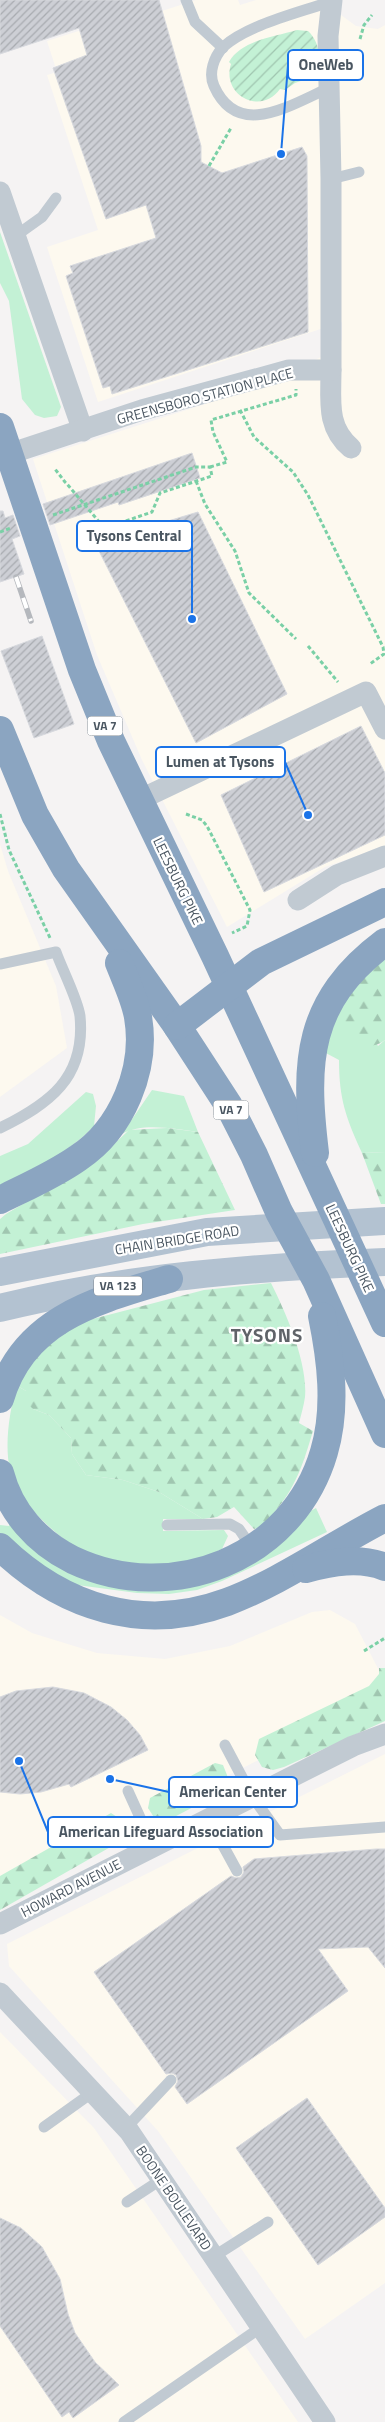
<svg xmlns="http://www.w3.org/2000/svg" width="385" height="2422" font-family="'Titillium Web',sans-serif">
<style>
.commercial{fill:#fdf9ef}
.grass{fill:#c3f1d5}
.forest{fill:url(#forest-firs)}
.garden{fill:url(#garden-furrows)}
.building{fill:url(#building-hatch);stroke:#d7d9de}
.lines{fill:none;stroke-linecap:round;stroke-linejoin:round}
.path{stroke:#7ad0a6;stroke-width:3;stroke-dasharray:4 2.5;stroke-linecap:butt}
.lane{stroke:#c1cad2;stroke-width:11}
.street{stroke:#c1cad2;stroke-width:21}
.primary{stroke:#b3c2d1;stroke-width:28}
.highway{stroke:#8ba5c1;stroke-width:28}
.rail-casing{stroke:#b5b8bd;stroke-width:5.5}
.rail{stroke:#fff;stroke-width:4;stroke-dasharray:11;stroke-linecap:butt}
.labels{text-anchor:middle;stroke-width:4.5;stroke-linejoin:round;paint-order:stroke}
.shield{fill:#fff;stroke:#808990;stroke-width:1}
.shield-label{font-size:12px;font-weight:bold;fill:#4a5661}
.street-label{font-size:14px;fill:#4a5661;stroke:#fff}
.district-label{font-size:19px;font-weight:bold;letter-spacing:1px;fill:#5f6368;stroke:#fff}
.leader{fill:none;stroke:#1a73e8;stroke-width:2}
.callout-dot{fill:#1a73e8;stroke:#fff;stroke-width:2}
.callout{fill:#fff;stroke:#1a73e8;stroke-width:2}
.callout-label{font-size:15px;text-anchor:middle;font-weight:bold;fill:#4a5661}
</style>
<defs>
<pattern id="forest-firs" width="22" height="20" patternUnits="userSpaceOnUse" patternTransform="scale(1.25)"><rect width="22" height="20" fill="#c3f1d5"/><path d="M5 1l3.5 6h-7zM16 11l3.5 6h-7z" fill="#a0c6b0"/></pattern>
<pattern id="garden-furrows" width="10" height="10" patternUnits="userSpaceOnUse" patternTransform="scale(1.25)"><rect width="10" height="10" fill="#c3f1d5"/><path d="M-1 1l2-2M0 10L10 0M9 11l2-2" fill="none" stroke="#a0c6b0"/></pattern>
<pattern id="building-hatch" width="6" height="6" patternUnits="userSpaceOnUse" patternTransform="scale(1.25)"><rect width="6" height="6" fill="#cdcfd5"/><path d="M-1 1l2-2M0 6l6-6M5 7l2-2" fill="none" stroke="#a8abb0"/></pattern>
</defs>
<rect width="100%" height="100%" fill="#f5f3f3"/>
<g class="commercial">
<polygon points="196,0 238,0 240,5 256,0 332,0 341,15 356,26 378,29 385,25 385,846 325,867 227,927 142,760 97,655 33,459 265,385 331,352 342,340 342,322 98,402 47,247 98,230 47,75 57,72 47,41 104,23 106,29"/>
<polygon points="0,844 8,871 56,986 67,1048 0,1097"/>
<polygon points="330,1610 355,1624 385,1682 385,1696 55,1863 0,1884 0,1615 32,1633 97,1653 165,1659 230,1646 312,1612"/>
<polygon points="385,1754 385,2283 305,2339 158,2131 9,1966 7,1944"/>
<polygon points="0,2032 94,2128 298,2422 0,2422"/>
</g>
<g class="grass">
<polygon points="0,232 61,407 57,416 44,418 35,415 22,399 9,301 0,283"/>
<path d="M344,995L378,1046L385,1040V1152L362,1153C346,1118 339,1099 339,1060L322,1051Z"/>
<path d="M152,1090L184,1096L198,1132C176,1129 142,1122 122,1134Z"/>
<path d="M86,1092L93,1094L96,1106L94,1126C67,1154 35,1169 0,1187V1156L28,1144Z"/>
<path d="M16,1385L26,1391L33,1409L49,1415L71,1438L72,1454L86,1475L123,1480L159,1492L203,1519H163V1531L224,1530L228,1536L222,1549C180,1571 118,1571 76,1547C62,1539 49,1527 38,1516C27,1504 13,1487 10,1471C4,1442 10,1413 16,1385Z"/>
<polygon points="316,1508 327,1532 222,1581 197,1590 169,1594 137,1593 62,1583 14,1550 0,1533 0,1525 9,1526 10,1516 37,1546 171,1588"/>
</g>
<g class="forest">
<path d="M385,957V1040C358,1061 327,1022 344,994C350,985 375,966 385,957Z"/>
<polygon points="167,1128 198,1132 235,1210 143,1224 0,1254 0,1219 6,1214 96,1161 129,1130"/>
<polygon points="385,1152 385,1204 381,1204 362,1153"/>
<path d="M271,1283C286,1313 308,1363 305,1397C304,1405 301,1415 299,1423L313,1431C303,1464 296,1488 272,1515C266,1521 263,1527 254,1529L234,1507L217,1517L203,1519L159,1492L123,1480L86,1475L72,1454L71,1438L49,1415L33,1409L25,1401L26,1391L16,1385L39,1351L63,1332L85,1321L204,1290Z"/>
<polygon points="379,1668 385,1668 385,1721 284,1767 273,1770 262,1767 255,1755 259,1739 369,1686 379,1674"/>
<polygon points="215,1763 223,1765 231,1785 220,1793 159,1825 148,1808 150,1798"/>
<polygon points="111,1813 120,1819 128,1837 0,1910 0,1876"/>
</g>
<path class="garden" d="M297,30L308,31C321,43 322,63 312,77L295,83L285,90L280,89C261,116 221,95 231,64L229,62C242,40 274,37 297,30Z"/>
<g class="building">
<polygon points="0,0 159,0 201,146 201,162 222,173 302,147 307,156 308,332 112,394 110,386 103,388 66,276 73,273 70,266 156,238 146,205 106,219 53,68 87,55 79,28 0,54"/>
<polygon points="192,453 200,478 119,505 118,502 50,525 43,504"/>
<polygon points="0,511 3,511 5,518 13,515 20,536 12,539 24,574 0,582"/>
<polygon points="198,512 287,694 196,743 95,543"/>
<polygon points="42,636 74,724 34,738 1,651"/>
<polygon points="361,726 385,773 385,835 264,892 221,795"/>
<polygon points="53,1687 84,1693 111,1707 127,1720 140,1735 148,1750 71,1787 69,1784 41,1792 20,1794 0,1792 0,1697 16,1691"/>
<polygon points="376,1849 385,1849 385,1968 368,1947 318,1949 348,1991 187,2104 175,2087 178,2081 176,2075 172,2073 166,2074 94,1972 231,1876 236,1878 241,1877 244,1872 243,1867 254,1859"/>
<polygon points="307,2098 385,2208 385,2217 318,2265 236,2148"/>
<polygon points="0,2218 21,2228 42,2247 60,2279 68,2314 75,2333 95,2362 119,2385 73,2418 69,2412 62,2417 0,2326"/>
</g>
<g class="lines">
<g class="path">
<polyline points="360,39 364,25 372,15"/>
<polyline points="209,166 231,128"/>
<polyline points="240,410 254,437 293,472 308,495 383,647 384,654 370,664"/>
<polyline points="210,467 227,462 213,432 211,420 296,395 296,389"/>
<polyline points="196,481 205,504 235,551 249,593 296,639"/>
<polyline points="53,515 196,467 210,467 212,476 160,493 152,512 108,527 101,524 67,484 65,482 55,469"/>
<polyline points="0,532 11,528"/>
<polyline points="308,646 338,682"/>
<polyline points="0,814 9,850 51,940"/>
<polyline points="186,814 202,820 207,826 250,910 247,926 232,933"/>
<polyline points="364,1651 385,1638"/>
</g>
<g class="lane">
<polyline points="186,0 195,22 223,48"/>
<path d="M329,88C290,105 238,140 214,86C208,73 214,57 223,47C249,24 299,13 332,1"/>
<polyline points="331,179 359,172"/>
<polyline points="14,237 42,217 56,198"/>
<path d="M0,964L56,952C62,969 78,1000 80,1016C86,1078 49,1104 0,1128"/>
<polyline points="167,1525 230,1524 239,1529 252,1548"/>
<polyline points="225,1745 252,1796 280,1835 385,1827"/>
<polyline points="128,1791 153,1846"/>
<polyline points="208,1818 237,1871"/>
<polyline points="44,2127 93,2092"/>
<polyline points="126,2128 171,2080"/>
<polyline points="127,2202 162,2179"/>
<polyline points="213,2257 268,2222"/>
<polyline points="124,2422 260,2328"/>
</g>
<g class="street">
<polyline points="0,192 83,431"/>
<path d="M331,370C331,401 326,427 351,448"/>
<polyline points="9,454 142,410 289,370 331,370 331,179 328,36 332,0"/>
<polyline points="139,800 366,692 385,729"/>
<polyline points="298,900 337,875 385,856"/>
<polyline points="0,1924 353,1746 385,1734"/>
<polyline points="0,1993 129,2131 325,2422"/>
</g>
<g class="primary">
<polyline points="0,1272 207,1232 385,1221"/>
<path d="M0,1308C125,1277 257,1267 385,1262"/>
</g>
<g class="highway">
<polyline points="0,427 82,670 111,741 215,956 385,1323"/>
<polyline points="0,730 35,815 66,869 177,1026 229,1106 254,1155 279,1212 316,1280 385,1434"/>
<polyline points="177,1026 261,962 385,902"/>
<path d="M315,1153C304,1062 306,1001 385,942"/>
<path d="M0,1200C26,1187 54,1175 78,1158C122,1129 147,1069 138,1017C135,999 126,981 119,963"/>
<path d="M0,1399C23,1318 98,1300 169,1279"/>
<path d="M0,1473C10,1512 37,1542 73,1560C171,1606 293,1559 324,1452C337,1408 331,1360 322,1316"/>
<path d="M0,1547C63,1608 143,1633 227,1602C279,1583 334,1544 385,1518"/>
<path d="M306,1569C332,1562 360,1557 385,1567"/>
</g>
<g class="rail-casing">
<polyline id="rail" points="16,577 31,621"/>
</g>
<use href="#rail" class="rail"/>
</g>
<g class="labels">
<g class="shield">
<rect x="87.5" y="716.5" width="35" height="19" rx="4"/>
<rect x="213.5" y="1100.5" width="35" height="19" rx="4"/>
<rect x="94" y="1276.5" width="48" height="19" rx="4"/>
</g>
<g class="shield-label">
<text x="105" y="730">VA 7</text>
<text x="231" y="1114">VA 7</text>
<text x="118" y="1290">VA 123</text>
</g>
<g class="street-label">
<text transform="translate(205 396) rotate(-15)" y="5">GREENSBORO STATION PLACE</text>
<text transform="translate(178 881) rotate(64)" y="5">LEESBURG PIKE</text>
<text transform="translate(177 1240) rotate(-9)" y="5">CHAIN BRIDGE ROAD</text>
<text transform="translate(350 1248) rotate(65)" y="5">LEESBURG PIKE</text>
<text transform="translate(71 1888) rotate(-27)" y="5">HOWARD AVENUE</text>
<text transform="translate(174 2198) rotate(56)" y="5">BOONE BOULEVARD</text>
</g>
<g class="district-label">
<text x="267" y="1342">TYSONS</text>
</g>
</g>
<path class="leader" d="M281 154L288 65M192 619L192 536M308 815L285 762M110 1779L169 1792M19 1761L48 1832"/>
<g class="callout-dot">
<circle cx="281" cy="154" r="5"/>
<circle cx="192" cy="619" r="5"/>
<circle cx="308" cy="815" r="5"/>
<circle cx="110" cy="1779" r="5"/>
<circle cx="19" cy="1761" r="5"/>
</g>
<g class="callout">
<rect x="288" y="50" width="75" height="30" rx="5"/>
<rect x="77" y="521" width="115" height="30" rx="5"/>
<rect x="156" y="747" width="129" height="30" rx="5"/>
<rect x="169" y="1777" width="128" height="30" rx="5"/>
<rect x="48" y="1817" width="225" height="30" rx="5"/>
</g>
<g class="callout-label">
<text x="326" y="70">OneWeb</text>
<text x="134" y="541">Tysons Central</text>
<text x="220" y="767">Lumen at Tysons</text>
<text x="233" y="1797">American Center</text>
<text x="161" y="1837">American Lifeguard Association</text>
</g>
</svg>
